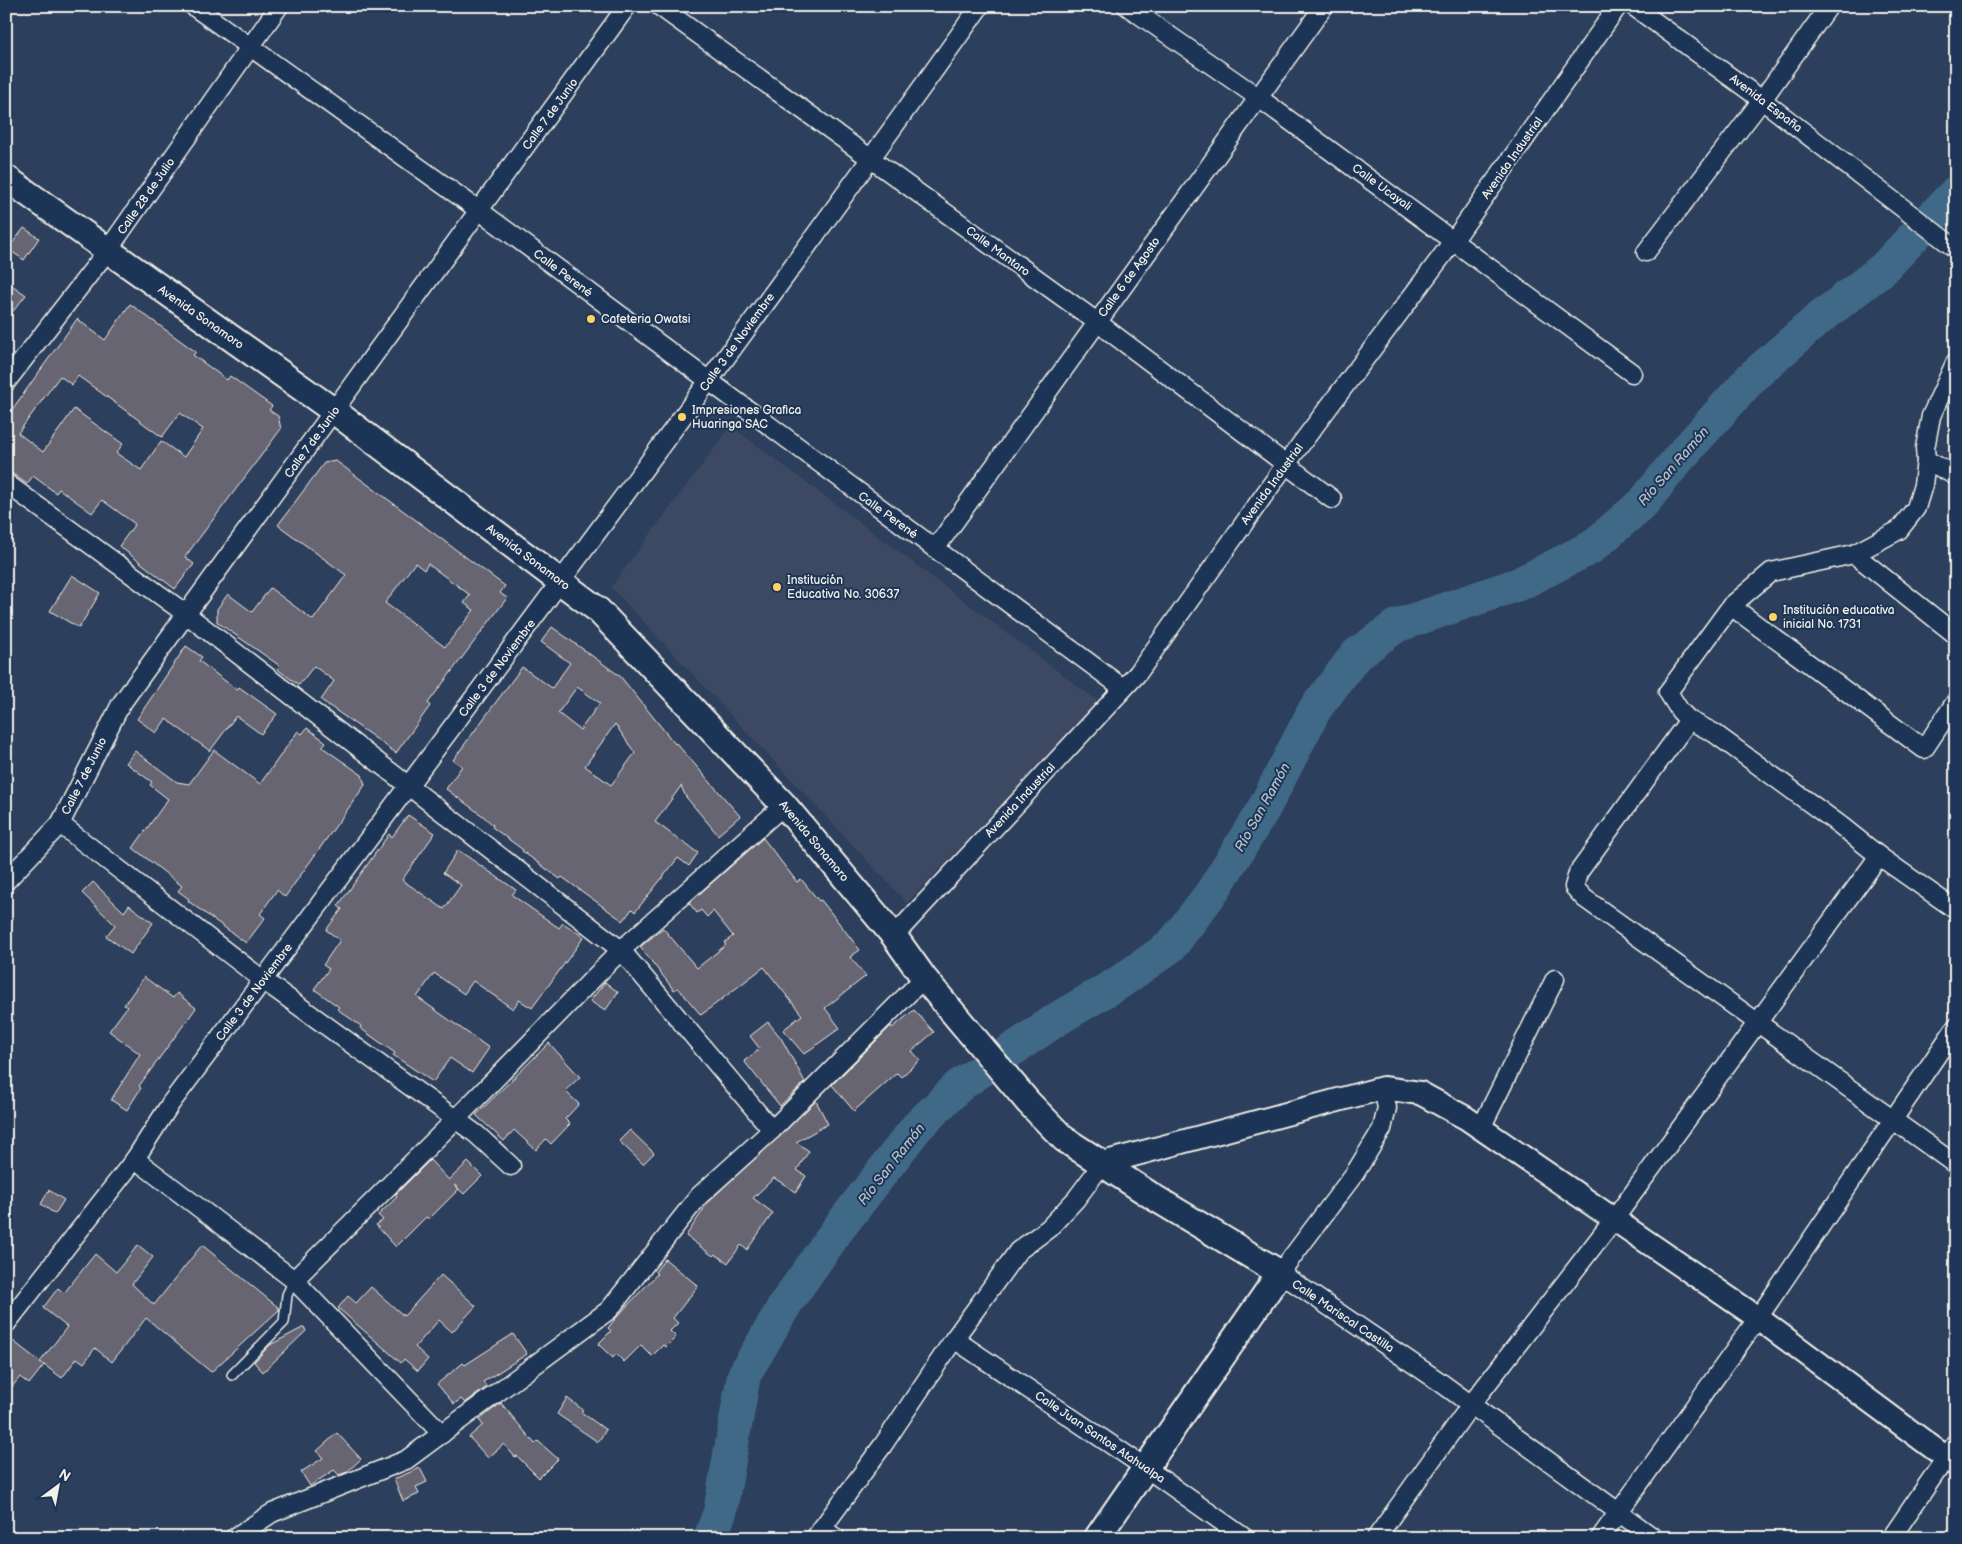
<svg xmlns="http://www.w3.org/2000/svg" width="1962" height="1544" font-family="'Balsamiq Sans',sans-serif">
<style>
.built{fill:#3e4a63}
.lines{fill:none;stroke-linecap:round;stroke-linejoin:round}
.river{stroke:#406887;stroke-width:34}
.building{fill:#686572;stroke:#f4f1e8;fill-rule:evenodd}
.service-casing{stroke:#f4f1e8;stroke-width:12}
.minor-casing{stroke:#f4f1e8;stroke-width:21}
.tertiary-casing{stroke:#f4f1e8;stroke-width:26}
.secondary-casing{stroke:#f4f1e8;stroke-width:29}
.service{stroke:#1d3557;stroke-width:9}
.minor{stroke:#1d3557;stroke-width:18}
.tertiary{stroke:#1d3557;stroke-width:22}
.secondary{stroke:#1d3557;stroke-width:25}
.poi-dot{fill:#ffd166;stroke:#1d3557;stroke-width:2}
.labels{text-anchor:middle;stroke-width:4;stroke-linejoin:round;paint-order:stroke}
.street-label{font-size:12px;fill:#f4f1e8;stroke:#1d3557}
.poi-label{font-size:12px;fill:#f4f1e8;stroke:#1d3557;text-anchor:start}
.water-label{font-size:14px;font-style:italic;fill:#b5c1c6;stroke:#1d3557}
</style>
<rect width="100%" height="100%" fill="#2c3f5c"/>
<filter id="ink" filterUnits="userSpaceOnUse"><feTurbulence type="fractalNoise" baseFrequency=".02" numOctaves="2"/><feDisplacementMap in="SourceGraphic" scale="10" xChannelSelector="R" yChannelSelector="G"/><feConvolveMatrix kernelMatrix="1 2 1 2 8 2 1 2 1" color-interpolation-filters="sRGB"/></filter>
<g filter="url(#ink)">
<polygon class="built" points="731,426 1099,702 907,903 611,587"/>
<g class="lines">
<polyline class="river" points="710,1538 720,1512 744,1375 786,1303 838,1229 917,1127 960,1085 1059,1018 1120,982 1171,946 1212,892 1263,810 1315,709 1356,655 1396,626 1519,584 1592,547 1643,503 1679,458 1752,377 1816,321 1883,269 1956,192"/>
</g>
<g class="building">
<polygon points="24,228 39,238 24,260 8,249"/>
<polygon points="6,281 26,295 6,320"/>
<path d="M130,304L196,352L193,355L227,380L230,376L272,406L269,410L278,416L281,429L185,557L194,564L175,589L119,546L135,524L102,500L92,513L59,489L56,493L33,476L27,484L6,469V418L77,319L105,340ZM60,376L72,385L78,376L162,437L180,413L203,429L184,457L161,441L141,470L116,453L123,444L74,409L43,452L18,433Z"/>
<path d="M336,461L505,586L500,593L507,598L428,703L430,706L396,753L321,700L334,681L314,666L299,685L277,669L280,666L217,622V609L228,594L252,612L270,588L313,620L346,575L278,525L324,463ZM415,563L424,570L428,564L470,595L464,603L474,610L445,647L385,603Z"/>
<polygon points="72,575 100,593 79,628 50,611"/>
<path d="M552,627L620,676L675,744L676,743L740,816L718,835L686,797L681,786L655,822L698,853L689,866L678,858L635,912L632,909L623,921L562,877L560,879L522,851L523,850L492,827L493,825L483,816L446,789L462,766L453,760L522,667L552,688L570,663L541,642ZM577,687L600,703L580,730L558,713ZM615,724L635,753L611,785L585,766Z"/>
<polygon points="186,646 202,657 199,661 237,690 239,687 277,714 261,734 236,716 210,751 166,719 156,733 137,719"/>
<polygon points="307,728 326,742 322,747 362,775 365,785 285,897 277,890 260,914 265,918 246,943 188,901 189,899 178,891 182,886 133,848 168,799 150,785 152,782 126,763 135,751 177,782 189,784 214,750 260,784 298,731 302,734"/>
<polygon points="408,815 435,833 402,880 444,909 461,885 443,873 458,850 516,890 512,895 559,928 563,923 584,937 532,1008 519,1000 513,1009 473,981 464,994 434,973 417,997 489,1048 472,1073 450,1058 433,1082 393,1055 395,1053 360,1028 361,1026 337,1009 339,1007 314,989 329,969 323,965 340,940 326,930 342,909 338,906 389,834 392,837"/>
<polygon points="763,838 797,882 801,879 819,901 821,900 860,950 850,957 866,976 825,1008 840,1028 804,1054 783,1030 802,1015 764,967 701,1015 678,988 674,990 640,947 663,928 697,968 726,945 724,943 733,936 713,911 707,917 701,910 697,913 689,903"/>
<polygon points="93,882 124,912 129,905 153,923 131,954 106,936 115,925 82,893"/>
<polygon points="144,977 173,998 177,993 196,1008 139,1086 141,1088 127,1110 111,1100 140,1054 109,1031 127,1007 124,1005"/>
<polygon points="605,982 618,992 605,1011 590,1001"/>
<polygon points="914,1010 934,1032 912,1051 920,1060 901,1077 897,1073 854,1111 832,1085 891,1026 892,1028"/>
<polygon points="768,1022 781,1038 805,1082 780,1106 744,1061 760,1049 750,1036"/>
<polygon points="549,1043 580,1077 565,1091 579,1104 565,1119 570,1124 551,1144 546,1139 536,1150 514,1130 504,1141 476,1115"/>
<polygon points="816,1101 828,1124 796,1142 809,1151 797,1170 806,1176 796,1192 774,1178 753,1198 773,1213 747,1250 741,1245 728,1263 715,1254 713,1256 686,1236 709,1201"/>
<polygon points="630,1130 654,1153 643,1164 619,1141"/>
<polygon points="430,1160 449,1180 468,1162 482,1176 464,1194 454,1185 459,1189 429,1219 426,1217 396,1247 376,1225 383,1220 378,1215 397,1197 395,1195"/>
<polygon points="49,1190 64,1200 55,1214 41,1204"/>
<polygon points="138,1245 153,1257 132,1284 154,1305 202,1245 279,1308 279,1310 211,1372 146,1318 112,1362 95,1348 84,1363 77,1358 62,1378 40,1362 67,1327 43,1308 58,1288 64,1293 95,1254 116,1272"/>
<polygon points="665,1259 698,1286 673,1318 678,1323 670,1331 676,1337 666,1347 663,1345 652,1356 641,1345 624,1362 616,1354 613,1358 598,1344 611,1331 608,1328 615,1319 657,1274 655,1272"/>
<polygon points="441,1275 476,1306 452,1332 439,1320 415,1347 428,1359 418,1371 404,1359 401,1363 338,1308 348,1296 356,1303 371,1287 404,1316"/>
<polygon points="304,1327 306,1331 263,1372 254,1362 270,1345"/>
<polygon points="513,1334 527,1354 483,1382 487,1387 465,1403 461,1399 454,1404 437,1384 463,1363 465,1365"/>
<polygon points="13,1341 44,1365 29,1384 20,1377 6,1394 6,1350"/>
<polygon points="567,1398 583,1410 581,1412 606,1430 598,1442 557,1414"/>
<polygon points="501,1403 535,1444 538,1441 558,1459 539,1478 517,1456 515,1457 504,1444 488,1458 469,1437 483,1425 479,1420"/>
<polygon points="337,1433 361,1459 347,1472 339,1475 334,1470 310,1486 301,1472 323,1458 317,1451"/>
<polygon points="420,1468 427,1482 416,1487 419,1494 403,1501 394,1479"/>
</g>
<g class="lines">
<g class="service-casing">
<polyline id="service" points="232,1375 284,1322 287,1295 294,1280"/>
</g>
<g class="minor-casing">
<g id="minor">
<polyline points="193,6 480,211 1123,688"/>
<polyline points="659,6 1097,322 1332,499"/>
<polyline points="1127,6 1259,98 1632,373"/>
<polyline points="1633,6 1762,100 1956,249"/>
<polyline points="1646,252 1762,100 1829,6"/>
<polyline points="1956,361 1931,416 1925,448 1926,460 1923,485 1916,508 1899,530 1854,554 1771,572 1731,606 1668,692 1680,711 1689,720 1714,733 1840,825 1879,856 1956,910"/>
<polyline points="6,382 108,250 279,6"/>
<polyline points="1926,460 1956,476"/>
<polyline points="6,483 186,614 621,950 772,1130"/>
<polyline points="935,549 1324,6"/>
<polyline points="1854,554 1956,635"/>
<polyline points="1731,606 1924,749 1956,701"/>
<polyline points="1689,720 1578,873 1574,887 1584,898 1956,1165"/>
<polyline points="60,824 263,980 476,1134 511,1166"/>
<polyline points="6,881 60,824 121,704 627,6"/>
<polyline points="894,936 1138,673 1286,464 1454,240 1618,6"/>
<polyline points="1383,1088 1387,1108 1382,1129 1355,1173 1280,1273 1440,1382 1654,1538"/>
<polyline points="1481,1128 1555,979"/>
<polyline points="135,1159 294,1280 442,1434"/>
<polyline points="294,1280 454,1121 621,950 784,805"/>
<path d="M6,1324L135,1159L171,1103C443,739 717,376 980,6"/>
<polyline points="954,1339 1146,1468 1245,1538"/>
<polyline points="822,1528 836,1538"/>
<polyline points="234,1538 272,1513 406,1460 609,1310 699,1196 772,1130 924,978"/>
<polyline points="815,1538 883,1445 954,1339 1018,1251 1049,1228 1076,1199 1103,1163"/>
<polyline points="1376,1538 1470,1406 1615,1218 1879,856"/>
<polyline points="1600,1538 1758,1318 1956,1027"/>
<polyline points="1891,1538 1956,1443"/>
</g>
</g>
<g class="tertiary-casing">
<polyline id="tertiary" points="1103,1163 1383,1088 1420,1093 1466,1118 1758,1318 1956,1465"/>
</g>
<g class="secondary-casing">
<polyline id="secondary" points="6,178 334,411 598,610 784,805 894,936 924,978 965,1027 1028,1102 1064,1139 1155,1198 1280,1273 1097,1538"/>
</g>
<use href="#service" class="service"/>
<use href="#minor" class="minor"/>
<use href="#tertiary" class="tertiary"/>
<use href="#secondary" class="secondary"/>
</g>
</g>
<g class="poi-dot">
<circle cx="591" cy="319" r="5"/>
<circle cx="682" cy="417" r="5"/>
<circle cx="777" cy="587" r="5"/>
<circle cx="1773" cy="617" r="5"/>
</g>
<g class="labels">
<g class="street-label">
<text transform="translate(1766 103) rotate(37)" y="4">Avenida España</text>
<text transform="translate(550 114) rotate(-54)" y="4">Calle 7 de Junio</text>
<text transform="translate(1512 158) rotate(-55)" y="4">Avenida Industrial</text>
<text transform="translate(1382 187) rotate(36)" y="4">Calle Ucayali</text>
<text transform="translate(146 196) rotate(-55)" y="4">Calle 28 de Julio</text>
<text transform="translate(998 251) rotate(36)" y="4">Calle Mantaro</text>
<text transform="translate(563 273) rotate(37)" y="4">Calle Perené</text>
<text transform="translate(1129 277) rotate(-54)" y="4">Calle 6 de Agosto</text>
<text transform="translate(201 317) rotate(35)" y="4">Avenida Sonamoro</text>
<text transform="translate(737 342) rotate(-54)" y="4">Calle 3 de Noviembre</text>
<text transform="translate(312 442) rotate(-54)" y="4">Calle 7 de Junio</text>
<text transform="translate(1272 484) rotate(-54)" y="4">Avenida Industrial</text>
<text transform="translate(888 515) rotate(36)" y="4">Calle Perené</text>
<text transform="translate(528 557) rotate(37)" y="4">Avenida Sonamoro</text>
<text transform="translate(497 668) rotate(-53)" y="4">Calle 3 de Noviembre</text>
<text transform="translate(84 776) rotate(-63)" y="4">Calle 7 de Junio</text>
<text transform="translate(1020 800) rotate(-47)" y="4">Avenida Industrial</text>
<text transform="translate(814 841) rotate(50)" y="4">Avenida Sonamoro</text>
<text transform="translate(254 992) rotate(-53)" y="4">Calle 3 de Noviembre</text>
<text transform="translate(1343 1316) rotate(34)" y="4">Calle Mariscal Castilla</text>
<text transform="translate(1100 1437) rotate(34)" y="4">Calle Juan Santos Atahualpa</text>
</g>
<g class="poi-label">
<text x="601" y="323">Cafeteria Owatsi</text>
<text x="692" y="414">Impresiones Grafica<tspan x="692" dy="14">Huaringa SAC</tspan></text>
<text x="787" y="584">Institución<tspan x="787" dy="14">Educativa No. 30637</tspan></text>
<text x="1783" y="614">Institución educativa<tspan x="1783" dy="14">inicial No. 1731</tspan></text>
</g>
<g class="water-label">
<text transform="translate(1673 466) rotate(-49)" y="5">Río San Ramón</text>
<text transform="translate(1262 807) rotate(-61)" y="5">Río San Ramón</text>
<text transform="translate(891 1164) rotate(-52)" y="5">Río San Ramón</text>
</g>
</g>
<rect width="1962" height="1544" fill="none" stroke="#1d3557" stroke-width="25"/>
<rect x="12" y="12" width="1937" height="1519" fill="none" stroke="#f4f1e8" stroke-width="2" filter="url(#ink)"/>
<g transform="translate(58 1486) rotate(32)" stroke="#1d3557" stroke-width="4" paint-order="stroke">
<path d="M0-4L9 19L0 12L-9 19Z" fill="#f4f1e8"/>
<text y="-8" font-size="14" font-weight="bold" text-anchor="middle" fill="#f4f1e8">N</text>
</g>
</svg>
